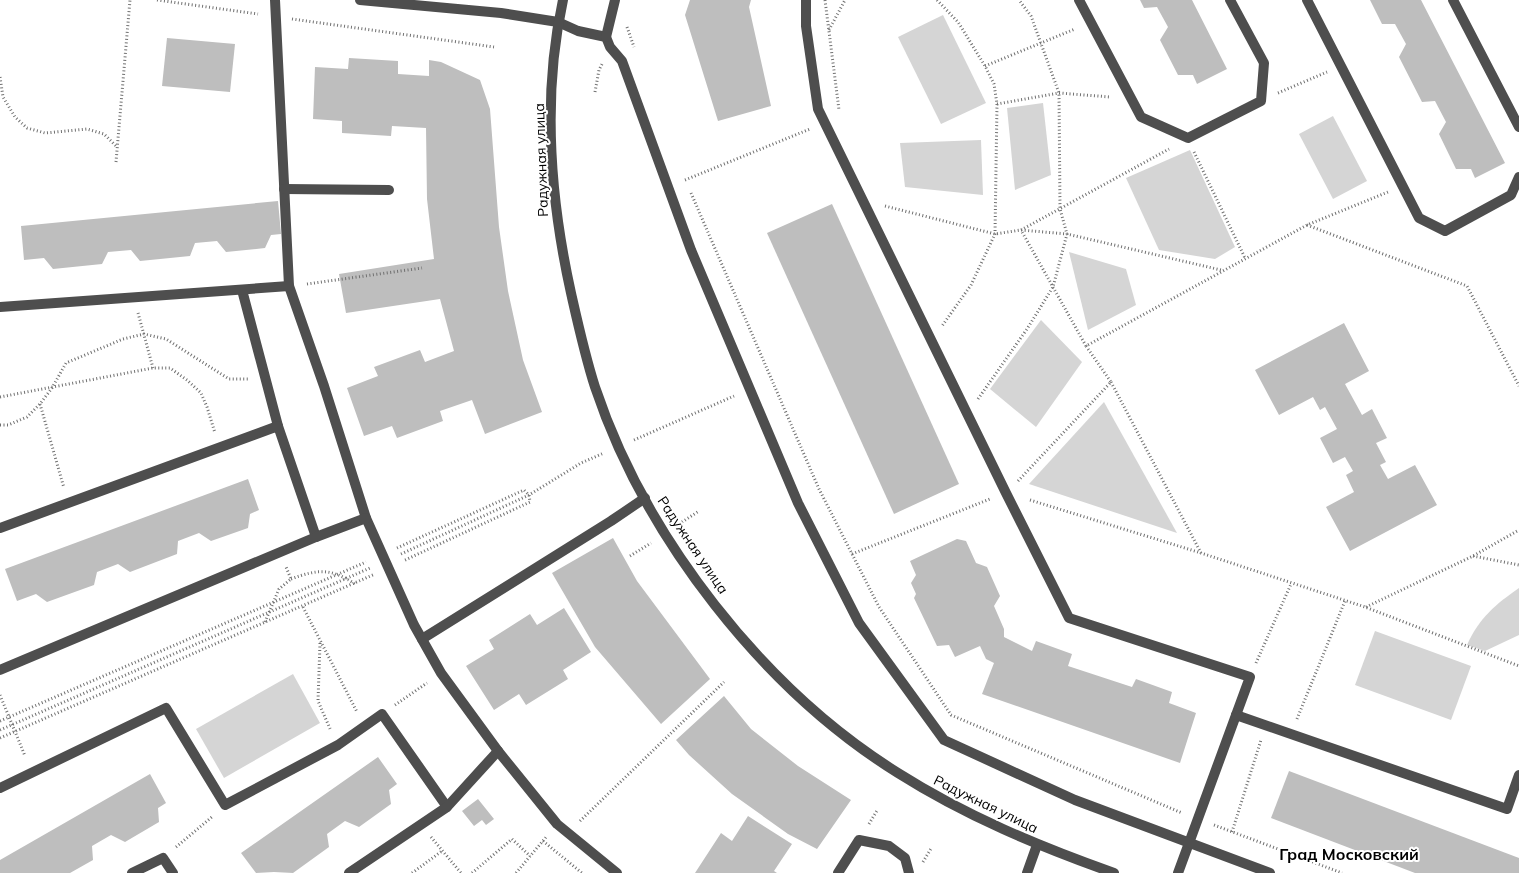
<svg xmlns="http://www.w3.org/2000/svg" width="1519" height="873" font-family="Mulish,sans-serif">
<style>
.green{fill:#d5d5d5}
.building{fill:#bebebe}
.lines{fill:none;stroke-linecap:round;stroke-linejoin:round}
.path{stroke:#707070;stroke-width:3;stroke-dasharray:1 2.5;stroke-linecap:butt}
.service{stroke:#4e4e4e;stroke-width:10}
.minor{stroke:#4e4e4e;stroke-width:10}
.labels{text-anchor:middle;stroke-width:4;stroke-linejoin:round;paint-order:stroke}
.street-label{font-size:14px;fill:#000;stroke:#fff}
.quarter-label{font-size:16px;font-weight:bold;fill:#000;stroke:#fff}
</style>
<rect width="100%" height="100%" fill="#fff"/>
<g class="green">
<polygon points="943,15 986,103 941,124 898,37"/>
<polygon points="1043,103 1051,175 1015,190 1007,108"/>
<polygon points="1333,116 1367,181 1333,199 1299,134"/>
<polygon points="981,140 983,195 905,187 900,143"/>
<polygon points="1190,150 1235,247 1215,259 1159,250 1126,178"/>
<polygon points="1069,252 1126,269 1136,305 1088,330"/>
<polygon points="1041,320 1082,362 1036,427 990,389"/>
<polygon points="1104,402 1177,533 1029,484"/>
<path d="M1519,588V635L1485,651L1467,645C1479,618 1496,604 1519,588Z"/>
<polygon points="1375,631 1471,666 1451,720 1355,685"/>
<polygon points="293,674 320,723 224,778 196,729"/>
</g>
<g class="building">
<polygon points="690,0 751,0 749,7 771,106 718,121 685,15"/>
<polygon points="1140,0 1192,0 1227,69 1197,84 1193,75 1178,75 1160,40 1168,27 1157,7 1144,8"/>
<polygon points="1370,0 1421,0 1505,163 1475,178 1471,169 1456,169 1439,134 1446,122 1435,101 1422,102 1399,57 1406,44 1395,24 1382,24"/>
<polygon points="167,38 235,44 230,92 162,86"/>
<polygon points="349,58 398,61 398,74 429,76 429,60 441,62 480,80 490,109 499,227 508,291 523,360 542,412 485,434 472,400 440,411 443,421 397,438 392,426 364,436 347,388 378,376 374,367 420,350 425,362 454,351 440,299 346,313 339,274 434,259 427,199 426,128 392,126 391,136 342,133 342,121 313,119 315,67 348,69"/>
<polygon points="278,201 281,234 271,235 265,248 226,252 217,241 195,243 190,256 140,261 131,250 108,252 102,264 53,269 44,258 24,260 21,226"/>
<polygon points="832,204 959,484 894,514 767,233"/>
<polygon points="1344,323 1369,371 1345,384 1362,415 1372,409 1387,438 1376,443 1386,462 1380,465 1388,479 1415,465 1437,505 1350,551 1326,507 1354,492 1346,475 1353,471 1345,457 1333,463 1320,438 1337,429 1325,407 1320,410 1313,397 1279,415 1255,370"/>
<polygon points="248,479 259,510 250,514 248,528 211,541 199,533 178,541 177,554 130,572 118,564 97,572 94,585 47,602 36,594 17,601 5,569"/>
<polygon points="613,538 637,581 710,679 661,724 595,647 552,573"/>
<polygon points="957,539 966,541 976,563 987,567 1000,596 994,606 1004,629 1004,637 1032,651 1036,641 1072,654 1068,666 1132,687 1136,679 1172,692 1169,703 1196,713 1180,763 982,694 994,663 986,659 980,646 955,657 949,645 937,646 914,598 916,594 911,583 916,575 910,561"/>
<polygon points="564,608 591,652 563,670 568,679 526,705 519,694 494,710 466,666 494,649 489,640 530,614 537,625"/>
<polygon points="724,696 751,729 798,766 851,800 817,849 788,834 732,794 689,755 676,740"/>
<polygon points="378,757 397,784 389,790 391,804 359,827 345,821 327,834 329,847 293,873 274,872 256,873 241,853"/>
<polygon points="1289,771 1519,858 1519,873 1415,873 1271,818"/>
<polygon points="150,774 166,803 158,808 159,822 125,842 111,835 92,846 93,860 70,873 0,873 0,860"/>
<polygon points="478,799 494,819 486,825 482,820 474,826 462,811"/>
<polygon points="748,816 792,844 774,871 777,873 695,873 721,833 732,841"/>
</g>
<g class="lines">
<g class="path">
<polyline points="157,0 258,14"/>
<polyline points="825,0 839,110"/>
<polyline points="937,0 958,22 985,66 994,84 997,104 995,234 971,285 942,326"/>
<polyline points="292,19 494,47"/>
<polyline points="627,27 634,47"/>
<polyline points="829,30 845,0"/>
<polyline points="985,66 1075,29"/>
<polyline points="0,77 3,97 15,117 27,128 45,133 87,129 104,134 117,147"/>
<polyline points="595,92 599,70 602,64"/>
<polyline points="1278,93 1327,72"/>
<polyline points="997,104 1059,93 1110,97"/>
<polyline points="1194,152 1245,258"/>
<polyline points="116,162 130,0"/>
<polyline points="685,180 810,129"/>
<polyline points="691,193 819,489 879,607 951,715 1182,813"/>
<polyline points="885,206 995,234 1021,230 1067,234 1221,270"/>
<polyline points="1307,225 1467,286 1519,386"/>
<polyline points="307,284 422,268"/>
<polyline points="138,313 153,368"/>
<polyline points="1086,346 1021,230 1169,149"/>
<polyline points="1111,382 1201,553"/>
<polyline points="0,397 153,368 170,368 187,380 201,393 207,407 215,433"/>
<polyline points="978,399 1027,329 1053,287 1067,234 1060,209 1059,93 1031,16 1019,0"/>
<polyline points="40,404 64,488"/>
<polyline points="0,425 8,425 27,417 40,404 52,388 66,363 123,339 144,334 166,339 229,379 249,379"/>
<polyline points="634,440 734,396"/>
<polyline points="1018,481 1111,382 1086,346 1307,225 1388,192"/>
<polyline points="1030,500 1201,553 1365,607 1519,666"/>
<polyline points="679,524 699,511"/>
<polyline points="397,548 524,490 529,495 530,502 403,561"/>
<polyline points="401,554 529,495 581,463 604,453"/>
<polyline points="852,554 990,499"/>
<polyline points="630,556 651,543"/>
<polyline points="1473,556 1519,565"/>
<path d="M291,579C318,569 331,568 355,584"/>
<polyline points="303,607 357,712"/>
<polyline points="1366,607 1473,556 1519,530"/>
<polyline points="265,622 279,589 291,579 286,567"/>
<polyline points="320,643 318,701 331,731"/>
<polyline points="1256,663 1291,584"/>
<polyline points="0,695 25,756"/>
<polyline points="395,705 427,683"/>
<polyline points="1297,719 1345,601"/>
<polyline points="0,721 366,562"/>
<polyline points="0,730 370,568"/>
<polyline points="0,738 375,574"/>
<polyline points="580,821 724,682"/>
<polyline points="869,824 878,809"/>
<polyline points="1214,825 1342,873"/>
<polyline points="1232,832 1261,740"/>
<polyline points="431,837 461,873"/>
<polyline points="543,841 582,873"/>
<polyline points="176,847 213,816"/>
<polyline points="923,862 932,847"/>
<polyline points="412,873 442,851"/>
<polyline points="472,873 512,839 530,856"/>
<polyline points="516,873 547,836"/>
</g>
<g class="service">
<polyline points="275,0 289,286 324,386 366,518 414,625 441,673 498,751 557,824 617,873"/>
<polyline points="806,0 806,26 818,109 1006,493 1069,618 1250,677 1178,873"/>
<polyline points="1079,0 1141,117 1188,138 1261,101 1264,63 1230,0"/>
<polyline points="1307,0 1419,218 1445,231 1511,195 1519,177"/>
<polyline points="1453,0 1519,127"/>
<polyline points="558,22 578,31 606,37 610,47 622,61 691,250 798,503 859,623 944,740 1075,800 1270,873"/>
<polyline points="606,37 615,0"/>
<polyline points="284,189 389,190"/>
<polyline points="242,290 278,426"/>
<polyline points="0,307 289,286"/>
<polyline points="0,528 278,426 316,537"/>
<polyline points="422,639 611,521 645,498"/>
<polyline points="0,670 316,537 366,518"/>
<polyline points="1236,715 1507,809 1519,775"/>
<polyline points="0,788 166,708 225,805 338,745 382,714 447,807"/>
<polyline points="132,873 163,858 173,873"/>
<polyline points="349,873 447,807 498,751"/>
<polyline points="838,873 859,840 889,846 905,858 909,873"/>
<polyline points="1027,873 1037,845"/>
</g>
<g class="minor">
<polyline points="360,0 501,13 558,22"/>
<path d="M563,0C542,96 550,198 571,293C578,324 585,356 595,387C645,537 763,689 898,773C966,816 1038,846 1114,873"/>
</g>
</g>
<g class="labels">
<g class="street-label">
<text transform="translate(541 160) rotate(-92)" y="5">Радужная улица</text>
<text transform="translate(693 545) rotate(56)" y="5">Радужная улица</text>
<text transform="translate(986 804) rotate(26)" y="5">Радужная улица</text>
</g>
<g class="quarter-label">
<text x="1349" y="860">Град Московский</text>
</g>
</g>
</svg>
